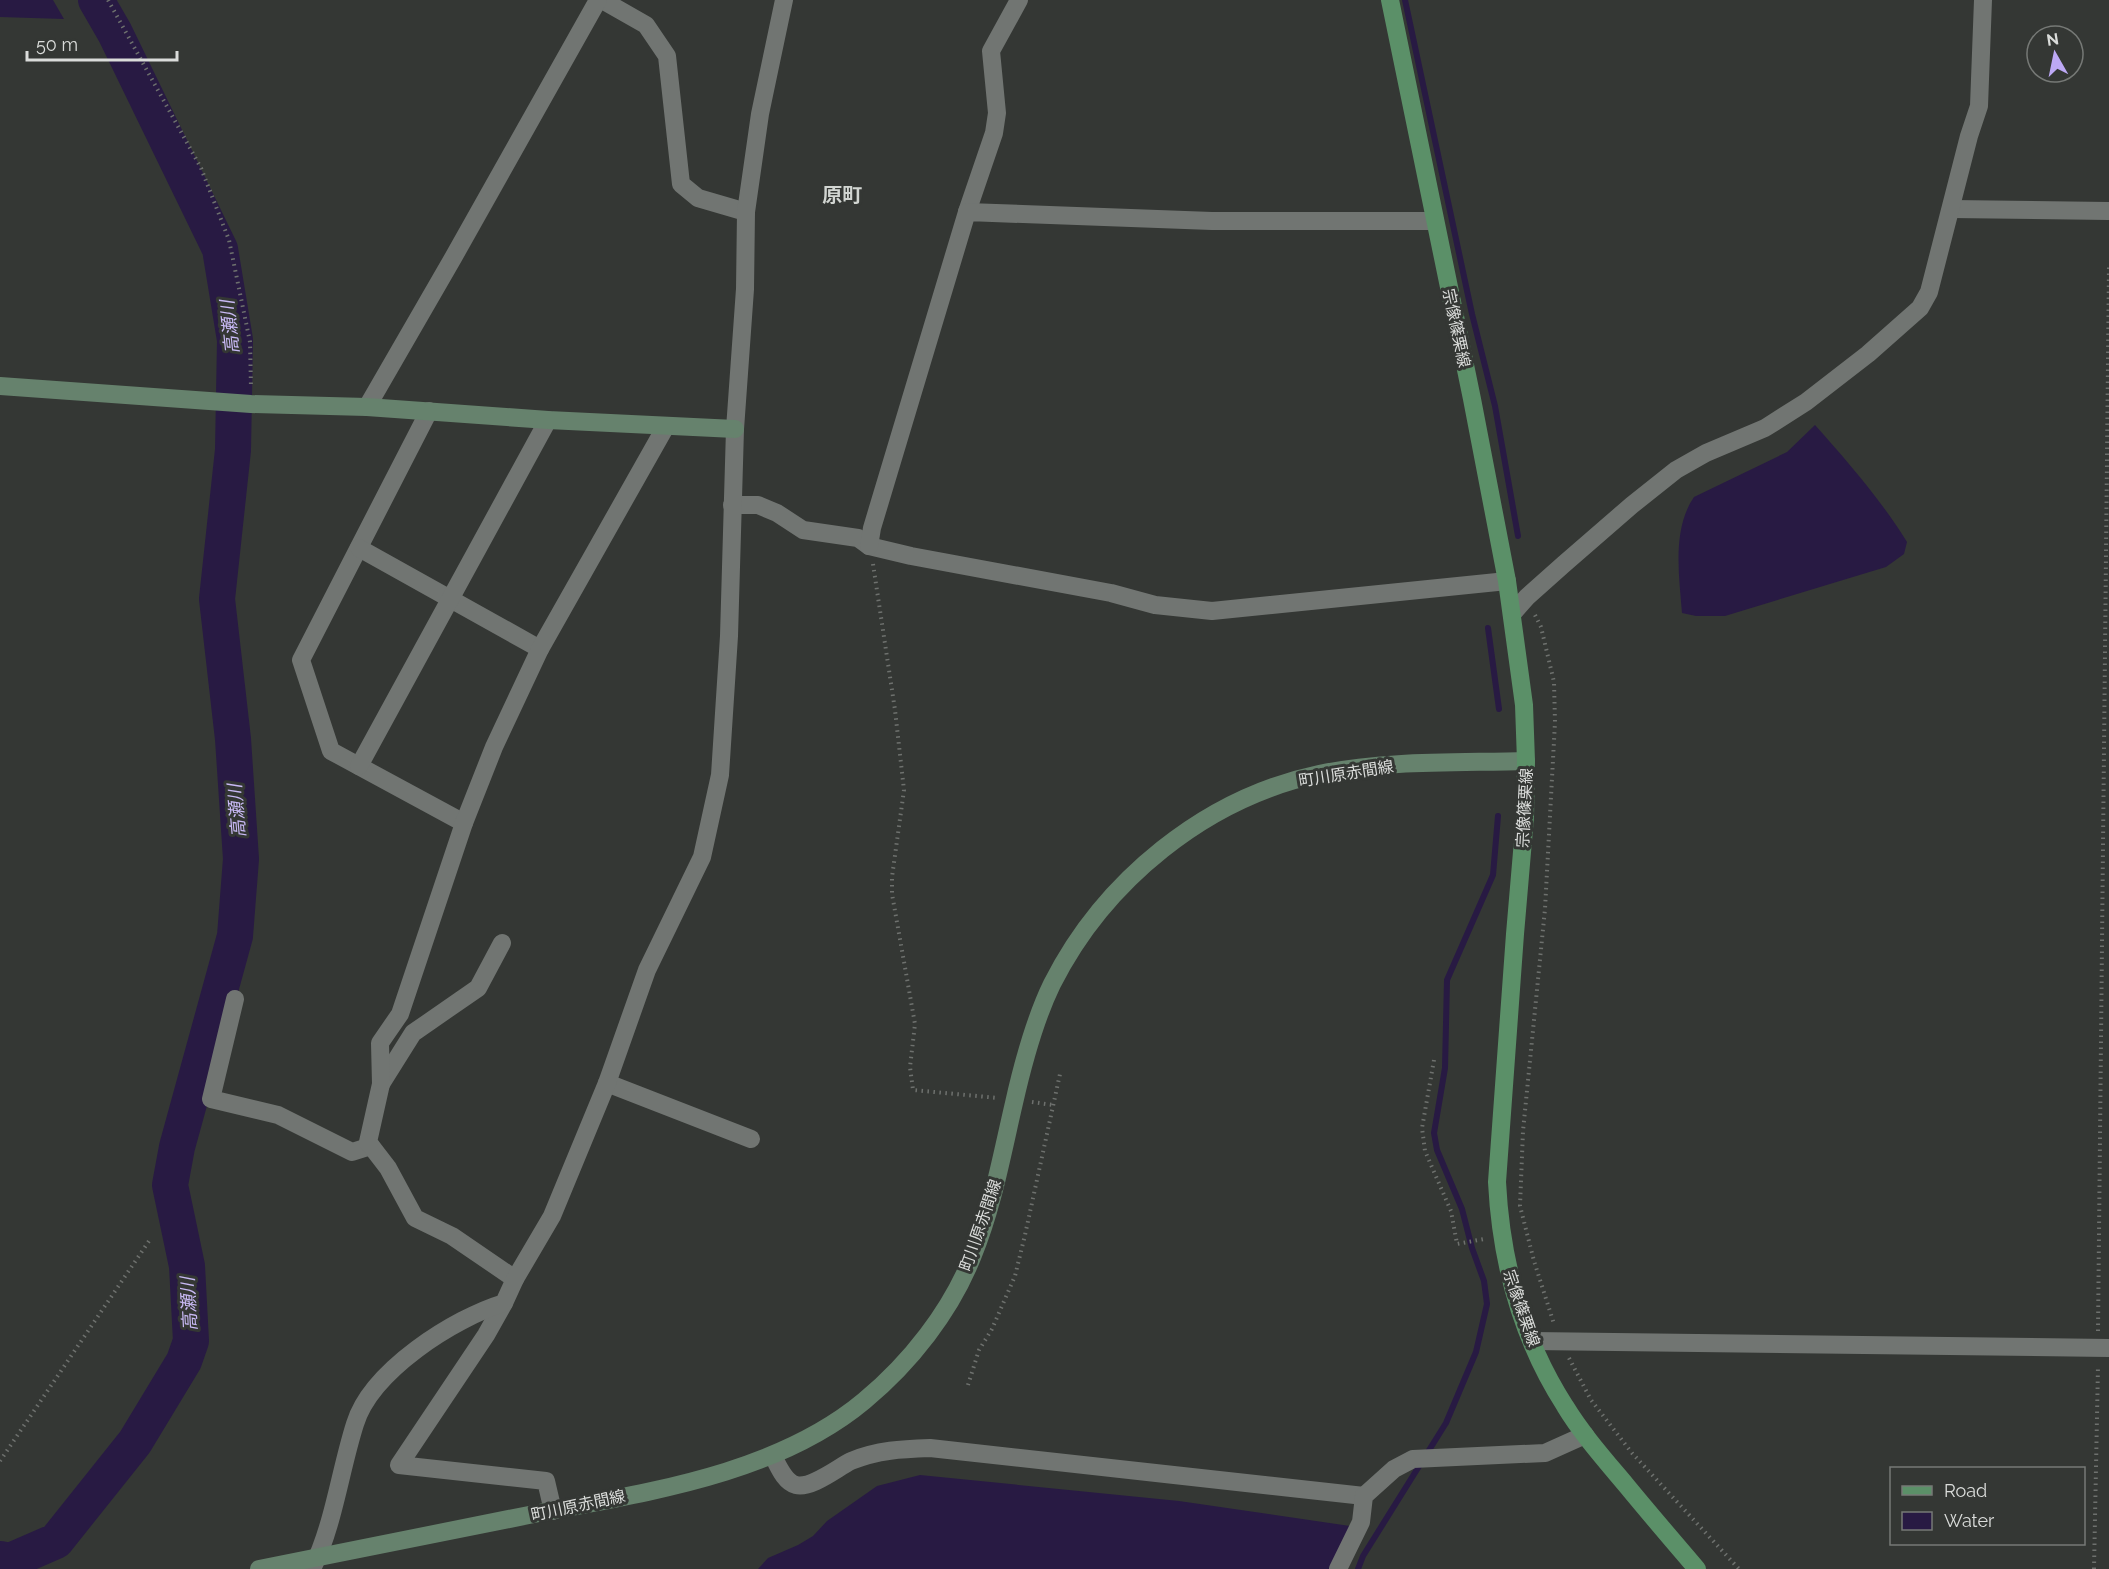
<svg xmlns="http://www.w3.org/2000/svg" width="2109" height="1569" font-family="Raleway,'Noto Sans JP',sans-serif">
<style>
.water{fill:#281a43}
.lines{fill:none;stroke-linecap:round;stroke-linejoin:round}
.stream{stroke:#281a43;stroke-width:6}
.river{stroke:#281a43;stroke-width:36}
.path{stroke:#6e716e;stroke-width:4;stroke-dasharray:1.5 4.5;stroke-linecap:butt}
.street{stroke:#717572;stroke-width:18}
.secondary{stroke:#66826d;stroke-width:18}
.primary{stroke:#5b9068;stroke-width:18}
.labels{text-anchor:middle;stroke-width:6;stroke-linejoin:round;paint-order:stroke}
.street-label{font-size:16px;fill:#dadcda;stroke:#343734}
.water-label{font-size:18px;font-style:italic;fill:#c8b9f4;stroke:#343734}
.quarter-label{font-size:20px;font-weight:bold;fill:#d1d5d1;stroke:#343734}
</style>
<rect width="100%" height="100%" fill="#343734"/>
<g class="water">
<polygon points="0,0 53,0 64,19 0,17"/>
<path d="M1815,425C1848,462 1881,500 1907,542L1904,554L1886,567L1725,616H1696L1682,613C1679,575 1672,529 1694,497L1787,452Z"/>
<polygon points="920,1475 1179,1501 1350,1526 1334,1569 758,1569 768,1558 798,1545 813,1536 827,1521 877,1486"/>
</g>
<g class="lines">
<g class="stream">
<polyline points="1405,0 1472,314 1495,406 1518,536"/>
<polyline points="1488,628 1499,709"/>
<polyline points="1358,1569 1363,1556 1446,1423 1476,1352 1487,1304 1484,1281 1472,1248 1462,1209 1437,1150 1434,1133 1445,1068 1447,980 1493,875 1498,816"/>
</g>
<polyline class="river" points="0,1559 10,1561 56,1541 135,1442 184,1361 191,1341 187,1266 170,1185 177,1147 235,936 241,859 233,739 217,599 233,450 235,340 220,249 115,33 96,0"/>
<g class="path">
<polyline points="108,0 201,168 229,240 250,342 251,388"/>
<polyline points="873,564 895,710 904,790 892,877 892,894 915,1024 910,1067 913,1090 998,1098"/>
<polyline points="1535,615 1541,627 1554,682 1555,722 1545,909 1523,1131 1520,1206 1534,1261 1554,1324"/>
<polyline points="1434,1060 1422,1128 1425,1151 1451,1211 1457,1244 1484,1239"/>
<polyline points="1032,1102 1053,1105"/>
<polyline points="2098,1331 2109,264"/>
<polyline points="1569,1358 1591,1400 1632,1453 1739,1569"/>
<polyline points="968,1385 979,1350 992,1329 1015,1276 1025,1235 1060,1074"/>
<polyline points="0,1461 151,1238"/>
<polyline points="2094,1569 2098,1366"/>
</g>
<g class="street">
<polyline points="602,0 646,25 667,56 681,184 698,198 746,212"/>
<polyline points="1951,209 2109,211"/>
<polyline points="967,212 994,133 997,113 991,51 1019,0"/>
<polyline points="367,407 453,258 598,0"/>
<polyline points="429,411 301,660 331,751 464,823"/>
<polyline points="732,505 758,505 777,513 803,530 858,538 869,546 911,556 1111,593 1155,605 1212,611 1507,581"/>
<polyline points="869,546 872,528 967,212 1212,221 1435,221"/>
<polyline points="359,548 540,649"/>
<polyline points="1512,614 1527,597 1564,564 1632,505 1676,470 1706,453 1765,428 1806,402 1868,354 1920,308 1929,292 1969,136 1979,106 1983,0"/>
<polyline points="359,766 548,420"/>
<polyline points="235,999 211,1099 278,1115 352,1152 371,1146"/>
<polyline points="607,1083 751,1139"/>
<polyline points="381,1084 413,1033 478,988 502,943"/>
<polyline points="515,1279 452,1236 415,1218 388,1168 368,1142 381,1084 380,1043 400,1014 464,823 494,747 540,649 666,426"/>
<polyline points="504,1303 486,1335 399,1465 546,1481 553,1511"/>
<polyline points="1532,1341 2109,1348"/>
<path d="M773,1456C778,1465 784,1482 796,1485C811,1489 837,1468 851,1461C878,1450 902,1449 930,1448L1364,1496"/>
<path d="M312,1569C334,1524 340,1471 355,1424C371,1371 454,1318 504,1303L515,1279L552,1216L607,1083L647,970L702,857L720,775L729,636L735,429L745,289L746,212L760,114L784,0"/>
<polyline points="1338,1569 1361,1522 1364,1496 1394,1469 1413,1459 1545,1453 1585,1435"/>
</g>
<g class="secondary">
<polyline points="0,386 251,404 367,407 548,420 735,429"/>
<path d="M259,1569C349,1551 439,1533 529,1515C641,1493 774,1476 864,1401C910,1363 951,1311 973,1255C993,1206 1002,1154 1014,1103C1023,1063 1034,1021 1052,984C1104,881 1205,798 1319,774C1386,760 1458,763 1526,761"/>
</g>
<path class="primary" d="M1390,0L1472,399L1507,581L1524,705L1526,761L1525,817L1515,934L1497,1182C1501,1261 1522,1339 1565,1406C1582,1434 1605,1460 1626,1485C1649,1513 1673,1541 1697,1569"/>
</g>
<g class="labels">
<g class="street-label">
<text transform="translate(1457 328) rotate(78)" y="6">宗像篠栗線</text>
<text transform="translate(1346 773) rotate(-9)" y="6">町川原赤間線</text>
<text transform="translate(1524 808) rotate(-87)" y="6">宗像篠栗線</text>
<text transform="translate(980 1225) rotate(-71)" y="6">町川原赤間線</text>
<text transform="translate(1522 1308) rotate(71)" y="6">宗像篠栗線</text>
<text transform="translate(578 1505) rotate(-12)" y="6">町川原赤間線</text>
</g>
<g class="water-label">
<text transform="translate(230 327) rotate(-96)" y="6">高瀬川</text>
<text transform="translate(237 811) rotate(-95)" y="6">高瀬川</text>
<text transform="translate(189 1304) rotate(-93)" y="6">高瀬川</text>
</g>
<g class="quarter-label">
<text x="842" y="202">原町</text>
</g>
</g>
<rect x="1890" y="1467" width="195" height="78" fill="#343734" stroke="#767976" stroke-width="1.5"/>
<rect x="1902" y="1486" width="30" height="9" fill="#5b9068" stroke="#767976" stroke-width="1.5"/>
<text x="1944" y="1497" font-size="18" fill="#dadcda">Road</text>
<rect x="1902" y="1512" width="30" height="18" fill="#281a43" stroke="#767976" stroke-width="1.5"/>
<text x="1944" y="1527" font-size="18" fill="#dadcda">Water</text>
<g transform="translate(2055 54) rotate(351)"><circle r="28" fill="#343734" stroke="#767976" stroke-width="1.5"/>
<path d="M0-4.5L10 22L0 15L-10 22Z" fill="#bda9f5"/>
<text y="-9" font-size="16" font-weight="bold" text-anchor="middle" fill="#dadcda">N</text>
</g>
<path d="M27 51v9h150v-9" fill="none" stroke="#dadcda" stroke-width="3"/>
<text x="36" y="51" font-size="18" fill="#dadcda" stroke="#343734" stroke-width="4.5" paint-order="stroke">50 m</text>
</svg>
